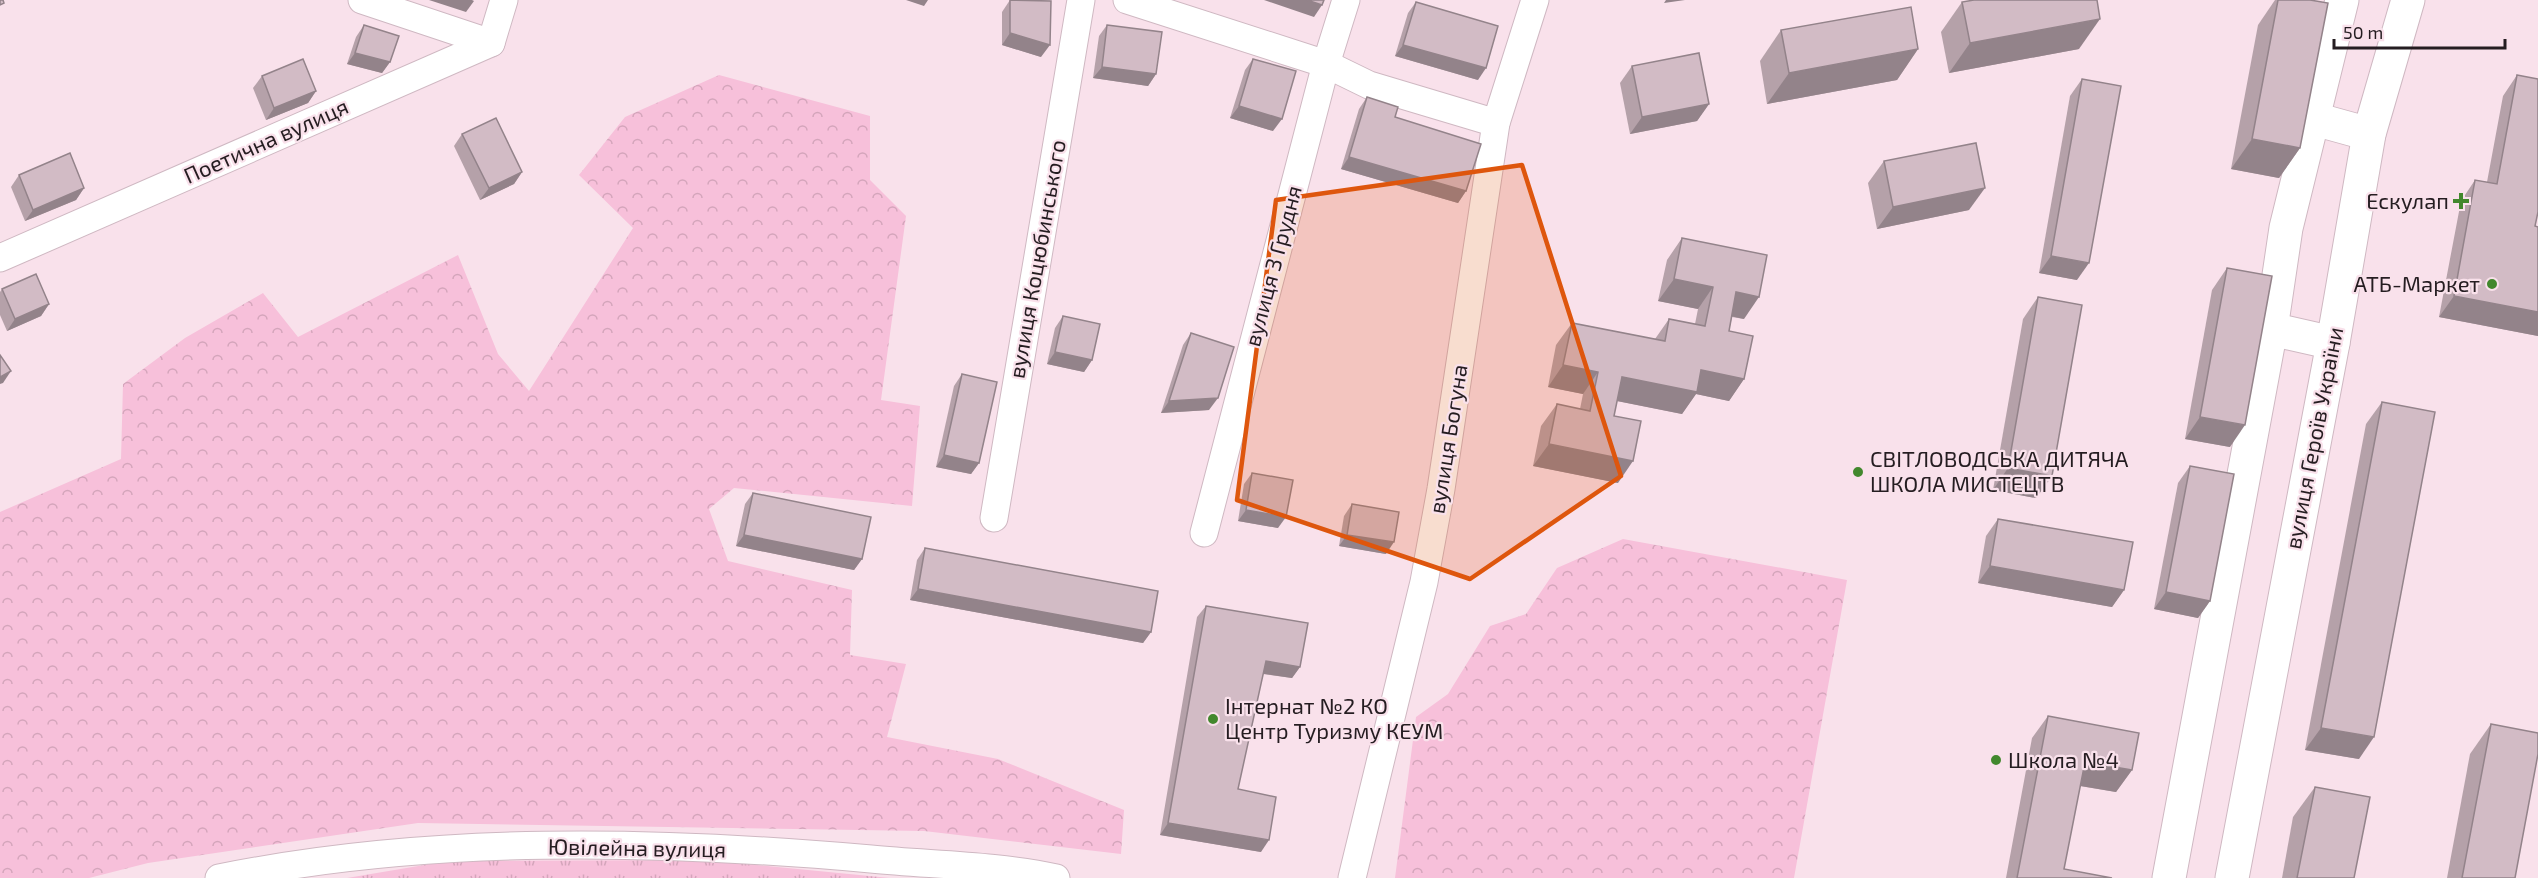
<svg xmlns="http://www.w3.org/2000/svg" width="2538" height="878" font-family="'Exo 2',sans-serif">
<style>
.grass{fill:url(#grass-tufts)}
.forest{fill:url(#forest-crowns)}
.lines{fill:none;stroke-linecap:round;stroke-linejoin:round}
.minor-casing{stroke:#cfb8c2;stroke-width:29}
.major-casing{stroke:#cfb8c2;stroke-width:35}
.minor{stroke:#fff;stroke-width:27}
.major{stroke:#fff;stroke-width:33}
.wall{fill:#b5a1a9}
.shaded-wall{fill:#93838a}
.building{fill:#d2bbc5;stroke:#93838a;stroke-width:1.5}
.marked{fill:#de560d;fill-opacity:0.2;stroke:#de560d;stroke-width:4.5;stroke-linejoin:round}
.poi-dot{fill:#42882d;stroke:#f9e1eb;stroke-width:2}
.labels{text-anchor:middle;stroke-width:4.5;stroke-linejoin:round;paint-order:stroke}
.street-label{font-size:22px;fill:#251d21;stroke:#f9e1eb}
.poi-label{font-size:22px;fill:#251d21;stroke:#f9e1eb;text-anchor:start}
</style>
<defs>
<pattern id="grass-tufts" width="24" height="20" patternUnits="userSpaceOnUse" patternTransform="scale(1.5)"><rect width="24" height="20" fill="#f7c0da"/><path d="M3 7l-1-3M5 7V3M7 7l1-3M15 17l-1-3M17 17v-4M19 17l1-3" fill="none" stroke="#d4a5bb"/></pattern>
<pattern id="forest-crowns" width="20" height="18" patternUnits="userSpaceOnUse" patternTransform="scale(1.5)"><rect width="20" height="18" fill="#f7c0da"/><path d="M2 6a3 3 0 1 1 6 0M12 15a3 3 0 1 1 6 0" fill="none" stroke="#d4a5bb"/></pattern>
</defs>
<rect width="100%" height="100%" fill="#f9e1eb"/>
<polygon class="grass" points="704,860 890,878 347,878 448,861"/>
<g class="forest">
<polygon points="719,75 870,116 870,180 906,216 881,400 920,406 912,506 734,488 709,509 728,561 852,590 850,655 906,664 887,737 998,759 1124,810 1121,854 924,831 418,823 148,863 89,878 0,878 0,512 121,459 123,384 185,338 263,293 298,337 458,255 498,354 529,391 633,228 579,175 625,117"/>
<polygon points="1623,539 1847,580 1794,878 1395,878 1416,717 1448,694 1490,626 1526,614 1557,568"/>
</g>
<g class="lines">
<g class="minor-casing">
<g id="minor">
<polyline points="362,0 491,43"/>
<polyline points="1127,0 1326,64 1369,85 1496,123"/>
<polyline points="0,258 491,43 504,0"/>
<polyline points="994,518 1081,0"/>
<polyline points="1204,533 1326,64 1346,0"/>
<path d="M219,878C432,835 655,840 871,859C932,865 996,865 1056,878"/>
<polyline points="1352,878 1424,582 1441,489 1496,123 1535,0"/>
</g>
</g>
<g class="major-casing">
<g id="major">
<polyline points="2311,118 2369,134"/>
<polyline points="2271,329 2333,343"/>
<polyline points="2169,878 2271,329 2286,228 2342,0"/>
<polyline points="2232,878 2333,343 2369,134 2408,0"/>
</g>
</g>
<use href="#minor" class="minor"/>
<use href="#major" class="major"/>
</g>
<g class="wall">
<polygon points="1010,0 1041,57 1002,45 1002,12"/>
<polygon points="2275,0 2310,0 2300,148 2279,178 2231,169 2258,25"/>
<polygon points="1416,2 1478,80 1395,56 1408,13"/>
<polygon points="1962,2 2079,49 1949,73 1941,32"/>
<polygon points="364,25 390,62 382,73 347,64 356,37"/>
<polygon points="1107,25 1156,74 1148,86 1093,78 1099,36"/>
<polygon points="1781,30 1918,49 1897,80 1767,104 1760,61"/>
<polygon points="1253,59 1273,131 1230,118 1245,70"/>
<polygon points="1632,66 1709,104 1697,121 1630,134 1620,83"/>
<polygon points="2517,75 2535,226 2538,227 2538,336 2439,317 2461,201 2475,180 2487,182 2503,96"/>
<polygon points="262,76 316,91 308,103 266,120 253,88"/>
<polygon points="2082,79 2077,280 2039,273 2070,96"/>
<polygon points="1367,97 1395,117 1466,191 1458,203 1341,169 1359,109"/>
<polygon points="462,134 522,172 514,184 480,200 454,146"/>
<polygon points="1884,161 1969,210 1877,229 1868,183"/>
<polygon points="19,175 84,188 76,200 25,221 11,187"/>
<polygon points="1682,238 1744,319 1732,317 1729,331 1744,379 1729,401 1696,394 1682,414 1617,401 1614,416 1618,483 1533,466 1541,426 1557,404 1580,409 1583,394 1548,387 1556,345 1572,323 1655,339 1669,319 1695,324 1698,309 1658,301 1667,260"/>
<polygon points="2227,268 2230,447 2185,439 2212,290"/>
<polygon points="2,289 49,304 41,316 7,331 0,315 0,292"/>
<polygon points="2038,297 2052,476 2036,498 1993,490 2023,319"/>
<polygon points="1063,316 1092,360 1084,372 1047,364 1055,328"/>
<polygon points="1191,333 1209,410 1161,413 1183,345"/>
<polygon points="962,374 979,463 971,474 936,467 954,386"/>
<polygon points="2382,402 2359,759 2305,750 2366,424"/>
<polygon points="2190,466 2210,601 2198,618 2154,609 2178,483"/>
<polygon points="1252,473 1278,528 1238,521 1244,484"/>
<polygon points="753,493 862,559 854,570 736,546 745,504"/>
<polygon points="1352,504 1386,554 1339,546 1344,516"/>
<polygon points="1998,519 2124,590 2112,607 1978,583 1986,536"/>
<polygon points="925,548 1151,632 1143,643 910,600 917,560"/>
<polygon points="1206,606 1300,667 1292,678 1263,674 1238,789 1261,852 1160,835 1197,617"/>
<polygon points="2048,716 2132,770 2116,792 2080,786 2064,869 2112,878 2006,878 2032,738"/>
<polygon points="2491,724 2515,878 2447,878 2470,754"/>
<polygon points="2315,787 2354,878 2282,878 2293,817"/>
</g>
<g class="shaded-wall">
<polygon points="429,0 472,0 474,1 466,12"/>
<polygon points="906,0 928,0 924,6"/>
<polygon points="1264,0 1307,0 1322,5 1314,17"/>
<polygon points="1666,0 1685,0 1664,3"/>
<polygon points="2100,19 2079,49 1949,73 1970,43"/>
<polygon points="1010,33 1050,45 1041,57 1002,45"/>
<polygon points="1403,45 1486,68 1478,80 1395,56"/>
<polygon points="1918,49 1897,80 1767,104 1789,73"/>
<polygon points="355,53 390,62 382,73 347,64"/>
<polygon points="1102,67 1156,74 1148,86 1093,78"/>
<polygon points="316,91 308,103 266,120 274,108"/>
<polygon points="1709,104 1697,121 1630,134 1642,117"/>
<polygon points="1239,106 1282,119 1273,131 1230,118"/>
<polygon points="2252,139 2300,148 2279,178 2231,169"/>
<polygon points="1349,157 1466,191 1458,203 1341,169"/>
<polygon points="522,172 514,184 480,200 489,188"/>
<polygon points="84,188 76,200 25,221 33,210"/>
<polygon points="1985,188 1969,210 1877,229 1893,207"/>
<polygon points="2051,256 2089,263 2077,280 2039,273"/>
<polygon points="1674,279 1713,287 1698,309 1658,301"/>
<polygon points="1736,292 1759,297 1744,319 1721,314"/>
<polygon points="2454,296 2538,312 2538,336 2439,317"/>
<polygon points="49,304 41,316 7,331 15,319"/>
<polygon points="1055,352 1092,360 1084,372 1047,364"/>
<polygon points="1563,365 1598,372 1583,394 1548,387"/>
<polygon points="1701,370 1744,379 1729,401 1696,394 1682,414 1607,399 1622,377"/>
<polygon points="11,371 3,383 0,384 0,377"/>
<polygon points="1218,398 1209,410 1161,413 1169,401"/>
<polygon points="2200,417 2245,425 2230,447 2185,439"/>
<polygon points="1549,444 1633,461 1618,483 1533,466"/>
<polygon points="944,455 979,463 971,474 936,467"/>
<polygon points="2008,468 2052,476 2036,498 1993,490"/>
<polygon points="1246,510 1286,517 1278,528 1238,521"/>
<polygon points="744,535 862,559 854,570 736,546"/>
<polygon points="1347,535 1394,542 1386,554 1339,546"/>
<polygon points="1990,566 2124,590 2112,607 1978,583"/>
<polygon points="918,589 1151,632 1143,643 910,600"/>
<polygon points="2166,592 2210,601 2198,618 2154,609"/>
<polygon points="1266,661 1300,667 1292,678 1258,673"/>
<polygon points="2321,728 2374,737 2359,759 2305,750"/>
<polygon points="2085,762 2132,770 2116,792 2069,784"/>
<polygon points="1168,823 1269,840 1261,852 1160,835"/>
</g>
<g class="building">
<polygon points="0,0 3,0 4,3 0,5"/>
<polygon points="1010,0 1051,1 1050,45 1010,33"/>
<polygon points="1307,0 1324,0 1322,5"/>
<polygon points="1974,0 2097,0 2100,19 1970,43 1962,2"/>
<polygon points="2278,0 2310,0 2328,3 2300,148 2252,139"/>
<polygon points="1416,2 1498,26 1486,68 1403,45"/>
<polygon points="1911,7 1918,49 1789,73 1781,30"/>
<polygon points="364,25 399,36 390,62 355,53"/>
<polygon points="1107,25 1162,32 1156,74 1102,67"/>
<polygon points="1699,53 1709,104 1642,117 1632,66"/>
<polygon points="303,59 316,91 274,108 262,76"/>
<polygon points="1253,59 1296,71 1282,119 1239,106"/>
<polygon points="2517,75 2538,79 2538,212 2535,226 2538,227 2538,312 2454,296 2475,180 2497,184"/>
<polygon points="2082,79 2121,86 2089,263 2051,256"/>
<polygon points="1367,97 1398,107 1395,117 1481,144 1466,191 1349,157"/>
<polygon points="496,118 522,172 489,188 462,134"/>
<polygon points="1976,143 1985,188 1893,207 1884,161"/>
<polygon points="70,153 84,188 33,210 19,175"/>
<polygon points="1682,238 1767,255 1759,297 1736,292 1729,331 1753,336 1744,379 1701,370 1697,392 1622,377 1614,416 1641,421 1633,461 1549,444 1557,404 1590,411 1598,372 1563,365 1572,323 1665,341 1669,319 1705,326 1713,287 1674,279"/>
<polygon points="2227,268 2272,276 2245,425 2200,417"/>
<polygon points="36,274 49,304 15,319 2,289"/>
<polygon points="2038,297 2082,305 2052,476 2008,468"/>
<polygon points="1063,316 1100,324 1092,360 1055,352"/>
<polygon points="1191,333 1234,347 1218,398 1169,401"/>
<polygon points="0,355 11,371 0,377"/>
<polygon points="962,374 997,382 979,463 944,455"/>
<polygon points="2382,402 2435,412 2374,737 2321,728"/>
<polygon points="2190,466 2234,474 2210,601 2166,592"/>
<polygon points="1252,473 1293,480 1286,517 1246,510"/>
<polygon points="753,493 871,517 862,559 744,535"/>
<polygon points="1352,504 1399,512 1394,542 1347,535"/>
<polygon points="1998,519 2133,542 2124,590 1990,566"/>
<polygon points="925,548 1158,591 1151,632 918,589"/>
<polygon points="1206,606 1308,623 1300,667 1266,661 1238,789 1276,797 1269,840 1168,823"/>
<polygon points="2048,716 2139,733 2132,770 2085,762 2064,869 2112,878 2017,878"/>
<polygon points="2491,724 2538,733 2538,754 2515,878 2462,878"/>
<polygon points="2315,787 2370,797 2354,878 2297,878"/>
</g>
<path class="marked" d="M1522,165L1621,476L1470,579L1237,500L1276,200Z"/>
<g class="poi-dot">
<path d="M2458 192h6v6h6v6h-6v6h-6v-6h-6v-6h6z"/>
<circle cx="2492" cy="284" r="6"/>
<circle cx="1858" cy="472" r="6"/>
<circle cx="1213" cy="719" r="6"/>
<circle cx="1996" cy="760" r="6"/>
</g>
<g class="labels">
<g class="street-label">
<text transform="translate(266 141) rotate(-24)" y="8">Поетична вулиця</text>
<text transform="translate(1037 259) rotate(-80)" y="8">вулиця Коцюбинського</text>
<text transform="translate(1273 266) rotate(-75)" y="8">вулиця 3 Грудня</text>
<text transform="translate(2314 438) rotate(-79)" y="8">вулиця Героїв України</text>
<text transform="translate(1448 439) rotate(-81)" y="8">вулиця Богуна</text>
<text transform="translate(637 848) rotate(1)" y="8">Ювілейна вулиця</text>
</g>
<g class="poi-label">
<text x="2449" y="209" text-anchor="end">Ескулап</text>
<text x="2480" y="292" text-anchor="end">АТБ-Маркет</text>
<text x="1870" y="467">СВІТЛОВОДСЬКА ДИТЯЧА<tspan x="1870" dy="25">ШКОЛА МИСТЕЦТВ</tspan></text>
<text x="1225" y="714">Інтернат №2 КО<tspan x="1225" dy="25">Центр Туризму КЕУМ</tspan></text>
<text x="2008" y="768">Школа №4</text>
</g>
</g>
<path d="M2334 39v9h171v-9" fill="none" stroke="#251d21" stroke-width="3"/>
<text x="2343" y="39" font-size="18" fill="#251d21" stroke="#f9e1eb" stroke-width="4.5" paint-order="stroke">50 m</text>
</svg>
